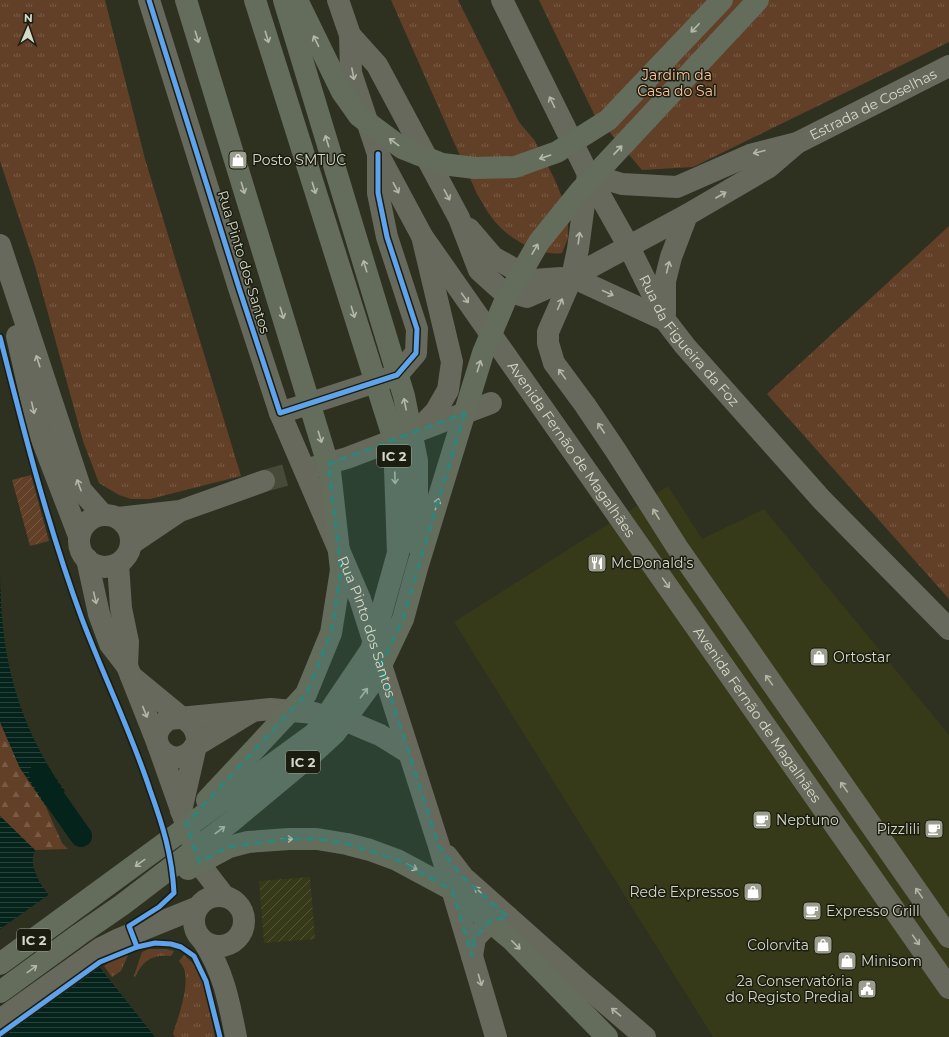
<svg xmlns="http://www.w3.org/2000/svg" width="949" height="1037" font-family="Montserrat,sans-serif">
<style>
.built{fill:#373a18}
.industrial{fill:url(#industrial-furrows)}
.grass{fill:url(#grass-tufts)}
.forest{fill:url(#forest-firs)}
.garden{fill:url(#garden-furrows)}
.water{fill:url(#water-rules);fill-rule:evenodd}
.pier{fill:#2e3020;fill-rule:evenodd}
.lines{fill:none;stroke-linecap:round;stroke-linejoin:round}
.canal{stroke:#04231b;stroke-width:22}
.minor-tunnel{stroke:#474939;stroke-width:22;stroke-dasharray:22 11;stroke-linecap:butt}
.minor{stroke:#67695c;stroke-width:22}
.tertiary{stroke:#67695c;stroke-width:22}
.secondary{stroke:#67695c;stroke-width:22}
.trunk{stroke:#646c5c;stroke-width:22}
.cycleway-casing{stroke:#1b1d10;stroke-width:8}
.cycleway{stroke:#60a3ed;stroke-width:5}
.oneway{stroke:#b3b8a7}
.oneway2{stroke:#b4b7a7}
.marked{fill:#2d857b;fill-opacity:0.2;stroke:#2d857b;stroke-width:3;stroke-dasharray:8 5;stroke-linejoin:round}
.labels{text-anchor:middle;stroke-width:3;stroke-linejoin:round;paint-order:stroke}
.shield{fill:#1b1d10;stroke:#9da190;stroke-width:1}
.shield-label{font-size:13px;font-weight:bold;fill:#d5d9c7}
.park-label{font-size:14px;fill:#ffc39e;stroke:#1b1d10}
.street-label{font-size:14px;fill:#d5d9c7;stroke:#1b1d10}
.poi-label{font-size:14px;fill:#d5d9c7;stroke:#1b1d10;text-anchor:start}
</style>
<defs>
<pattern id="industrial-furrows" width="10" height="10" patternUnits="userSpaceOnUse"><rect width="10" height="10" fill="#373a18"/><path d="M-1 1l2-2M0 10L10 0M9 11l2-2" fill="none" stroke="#535638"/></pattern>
<pattern id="grass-tufts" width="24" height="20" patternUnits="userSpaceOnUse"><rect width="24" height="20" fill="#624027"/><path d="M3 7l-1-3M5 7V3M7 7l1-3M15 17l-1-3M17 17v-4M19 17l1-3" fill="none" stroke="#785b45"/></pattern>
<pattern id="forest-firs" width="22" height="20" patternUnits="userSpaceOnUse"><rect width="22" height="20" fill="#624027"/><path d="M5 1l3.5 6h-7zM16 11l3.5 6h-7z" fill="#785b45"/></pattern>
<pattern id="garden-furrows" width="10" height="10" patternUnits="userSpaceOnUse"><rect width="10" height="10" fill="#624027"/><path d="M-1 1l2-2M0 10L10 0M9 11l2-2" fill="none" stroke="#785b45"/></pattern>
<pattern id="water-rules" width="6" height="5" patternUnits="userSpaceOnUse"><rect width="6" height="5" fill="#04231b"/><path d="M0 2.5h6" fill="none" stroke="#28423b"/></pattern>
</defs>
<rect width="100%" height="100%" fill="#2e3020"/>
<polygon class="built" points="668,486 702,539 764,509 949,735 949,1037 713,1037 454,622"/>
<polygon class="industrial" points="310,877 315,939 264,943 259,881"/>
<g class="grass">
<polygon points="0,0 105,0 145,159 241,476 150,499 131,499 119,495 99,483 83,441 35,266 0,161"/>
<path d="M391,0H458L519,122L535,141L554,178L564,202L568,223V238L562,253C538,257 506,237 492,218C486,210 482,202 477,194Z"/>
<polygon points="539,0 949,0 949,42 693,167 642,170 594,114"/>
<polygon points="949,226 949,599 767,394"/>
<path d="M149,949H166L174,951L171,956C153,954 143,960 135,977L134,976L142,952Z"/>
<polygon points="129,953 121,971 112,977 104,966 112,960"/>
<path d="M184,955L194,964L203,980L215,1037H175L173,1034C178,1017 190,986 184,969C183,966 181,964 179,961Z"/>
</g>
<polygon class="forest" points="0,722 20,768 45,805 62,843 68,849 35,850 0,816"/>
<polygon class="garden" points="31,475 49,541 30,546 12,480"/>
<g class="water">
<path d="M0,579C1,595 1,611 3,627C9,687 30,743 65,791L45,805L20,768L0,722Z"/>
<path d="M0,816L35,850C30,862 34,870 40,883L101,969L155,1037H0L4,1032L0,1018ZM6,936L41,976L40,992L18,960Z"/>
</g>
<path class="pier" d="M51,893L102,966L3,1037H0V1030L3,1031V1029L0,1021V929ZM10,941L24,956L49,992L42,991L20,959Z"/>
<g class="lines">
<polyline class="canal" points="40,774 55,799 81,836"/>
<polyline class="minor-tunnel" points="264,481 315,467"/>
<g class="minor">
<polyline points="149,0 239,288 280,413 397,375 416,353 417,329 387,237 378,193 378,154"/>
<path id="s1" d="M280,413L360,599L439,846L472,956"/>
<polyline points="417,431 436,411 448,390 452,362 422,236"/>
<polyline points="315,467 347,458 491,403"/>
<polyline points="118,518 180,511 264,481"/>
<polyline points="131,544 177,513"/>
<path d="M131,676L182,718C192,722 197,730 197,741L181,811"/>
<path d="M253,711L195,746C176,776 137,740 169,719L271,709L314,713L354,724L380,735L409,753"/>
<polyline points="447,856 463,877 508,917"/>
<polyline points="496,1037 472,956 475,938 491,921 508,917 581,982 645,1037"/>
</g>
<g class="tertiary">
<polyline points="0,245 81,490 103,515"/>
<path id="s2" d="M629,247L665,320L685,346L822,500L949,629"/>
<polyline points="572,277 665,320"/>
<polyline points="665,313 665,281 671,257 687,215"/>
<polyline points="17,336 38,429 79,536"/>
<circle cx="105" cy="541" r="26"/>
<polyline points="87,559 99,614 110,644 127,666 157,742 201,866 224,896"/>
<polyline points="118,564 121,608 128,642 127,666"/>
<circle cx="219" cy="921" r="25"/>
<path d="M204,942C224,973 229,1002 236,1037"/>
<polyline points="0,1020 101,948 117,940 196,908"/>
</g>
<g class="secondary">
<path id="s3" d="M338,0L350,35L351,73L378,154L422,236L949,988"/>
<polyline points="502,0 588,174 629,247"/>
<polyline points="350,35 377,65 459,218 479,270 500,289 527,297 572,277 687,215 769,167 797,143"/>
<polyline points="588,174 578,249 572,277 548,332 548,343 554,363 585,405 616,451 677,547 949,937"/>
<path id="s4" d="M588,174L622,184L677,187L750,155L797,143L949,66"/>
<polyline points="469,229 493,257 534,280 561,278"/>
</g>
<g class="trunk">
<polyline points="186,0 330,471 341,570 331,633 306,694 207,800"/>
<polyline points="284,0 404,396 417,461 417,545"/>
<polyline points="297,0 342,92 359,116 402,148 442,164 475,168 515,167 557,152 608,120 722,0"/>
<polyline points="188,869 229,847 248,842 289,839 317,839 347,844 370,850 397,860 451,889 512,940 607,1037"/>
<polyline points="0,964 315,733 371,650 398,553 394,440 255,0"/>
<polyline points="0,992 80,934 122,905 232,821 310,756 335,733 374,680 403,619 417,568 483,353 505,301 539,242 581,190 758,0"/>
</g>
<g class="cycleway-casing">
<g id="cycleway">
<polyline points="149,0 239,288 280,413 397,375 416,353 417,329 387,237 378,193 378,154"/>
<path d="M0,337C24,432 48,527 82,619C104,677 131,732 150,790C163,826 172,855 174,893L159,907L129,926L137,947"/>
<polyline points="0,1034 100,962 137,947 155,943 171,944 181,947 194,956 206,981 220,1037"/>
</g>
</g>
<use href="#cycleway" class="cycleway"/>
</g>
<defs><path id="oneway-shaft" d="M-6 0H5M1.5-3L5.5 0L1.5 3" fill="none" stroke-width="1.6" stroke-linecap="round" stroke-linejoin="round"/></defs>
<g class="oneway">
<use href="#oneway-shaft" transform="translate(695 28) rotate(134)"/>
<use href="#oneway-shaft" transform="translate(197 37) rotate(73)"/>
<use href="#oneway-shaft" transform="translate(267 37) rotate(73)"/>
<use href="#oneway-shaft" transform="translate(316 41) rotate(-116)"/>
<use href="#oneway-shaft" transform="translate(327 141) rotate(-107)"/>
<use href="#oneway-shaft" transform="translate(394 142) rotate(-143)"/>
<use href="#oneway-shaft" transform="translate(618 150) rotate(-47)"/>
<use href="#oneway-shaft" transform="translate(545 157) rotate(161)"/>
<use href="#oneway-shaft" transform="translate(243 188) rotate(73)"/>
<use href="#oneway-shaft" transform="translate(314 188) rotate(73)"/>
<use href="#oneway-shaft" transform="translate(535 249) rotate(-60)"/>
<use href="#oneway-shaft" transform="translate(365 266) rotate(-107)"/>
<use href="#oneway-shaft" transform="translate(353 312) rotate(73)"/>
<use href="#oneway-shaft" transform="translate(282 313) rotate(73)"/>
<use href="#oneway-shaft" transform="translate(479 366) rotate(-73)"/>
<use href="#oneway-shaft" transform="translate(405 404) rotate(-101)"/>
<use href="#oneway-shaft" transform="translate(320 437) rotate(73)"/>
<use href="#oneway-shaft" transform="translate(395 478) rotate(88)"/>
<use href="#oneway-shaft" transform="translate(437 504) rotate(-73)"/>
<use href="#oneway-shaft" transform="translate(364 693) rotate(-53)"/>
<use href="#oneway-shaft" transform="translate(220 830) rotate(-37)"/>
<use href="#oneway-shaft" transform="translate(287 839) rotate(-2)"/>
<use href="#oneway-shaft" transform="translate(140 863) rotate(144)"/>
<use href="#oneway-shaft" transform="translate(412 867) rotate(27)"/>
<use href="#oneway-shaft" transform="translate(516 945) rotate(45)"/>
<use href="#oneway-shaft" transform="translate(32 969) rotate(-36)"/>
</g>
<g class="oneway2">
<use href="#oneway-shaft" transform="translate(353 74) rotate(79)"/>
<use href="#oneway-shaft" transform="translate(552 102) rotate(-116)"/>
<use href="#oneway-shaft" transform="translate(759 152) rotate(166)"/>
<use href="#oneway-shaft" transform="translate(396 188) rotate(62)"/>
<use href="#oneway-shaft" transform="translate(447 195) rotate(62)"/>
<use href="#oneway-shaft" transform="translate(721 195) rotate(-30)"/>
<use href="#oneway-shaft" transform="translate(579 238) rotate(-82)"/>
<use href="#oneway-shaft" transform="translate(668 267) rotate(-76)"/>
<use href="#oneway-shaft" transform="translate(608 293) rotate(25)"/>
<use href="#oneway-shaft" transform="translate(465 298) rotate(55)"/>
<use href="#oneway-shaft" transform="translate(560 304) rotate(-66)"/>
<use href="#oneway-shaft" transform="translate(38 361) rotate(-108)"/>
<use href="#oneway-shaft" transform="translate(562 374) rotate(-126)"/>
<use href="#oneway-shaft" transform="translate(33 408) rotate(77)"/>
<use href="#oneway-shaft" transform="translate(601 428) rotate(-124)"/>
<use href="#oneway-shaft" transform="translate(79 485) rotate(-110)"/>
<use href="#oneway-shaft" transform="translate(656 514) rotate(-122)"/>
<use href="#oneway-shaft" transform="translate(666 583) rotate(55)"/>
<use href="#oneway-shaft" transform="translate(95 598) rotate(77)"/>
<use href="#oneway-shaft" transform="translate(769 680) rotate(-125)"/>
<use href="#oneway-shaft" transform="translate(145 712) rotate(68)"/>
<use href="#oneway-shaft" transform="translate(844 787) rotate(-125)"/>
<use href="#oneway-shaft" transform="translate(479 891) rotate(-138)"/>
<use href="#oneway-shaft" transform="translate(919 893) rotate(-125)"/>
<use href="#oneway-shaft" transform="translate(916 940) rotate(55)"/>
<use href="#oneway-shaft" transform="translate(480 980) rotate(74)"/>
<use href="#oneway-shaft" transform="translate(616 1012) rotate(-140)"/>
</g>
<path class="marked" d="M465,413L403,619L381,666L439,846L463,877L508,917L491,921L475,938L472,956L452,890L397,860L347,844L317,839H289L229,847L199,862L186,824L306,694L331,633L341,570L328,464Z"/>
<defs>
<g id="shop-square" transform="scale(1)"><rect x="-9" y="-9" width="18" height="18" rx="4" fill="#9b9e8d" stroke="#1b1d10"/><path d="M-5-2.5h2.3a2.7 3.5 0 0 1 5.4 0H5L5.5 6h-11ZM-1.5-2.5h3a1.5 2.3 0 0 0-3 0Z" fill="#fff"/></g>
<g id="restaurant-square" transform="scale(1)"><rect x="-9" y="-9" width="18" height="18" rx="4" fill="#9b9e8d" stroke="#1b1d10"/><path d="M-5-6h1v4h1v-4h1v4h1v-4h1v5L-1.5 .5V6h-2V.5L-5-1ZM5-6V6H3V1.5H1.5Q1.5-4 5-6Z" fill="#fff"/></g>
<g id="cafe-square" transform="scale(1)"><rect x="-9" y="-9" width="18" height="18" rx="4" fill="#9b9e8d" stroke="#1b1d10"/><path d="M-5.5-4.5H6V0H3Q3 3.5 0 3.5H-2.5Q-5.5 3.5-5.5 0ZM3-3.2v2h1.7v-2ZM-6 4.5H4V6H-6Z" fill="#fff"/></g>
<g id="civic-square" transform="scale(1)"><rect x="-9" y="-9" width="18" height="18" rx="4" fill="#9b9e8d" stroke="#1b1d10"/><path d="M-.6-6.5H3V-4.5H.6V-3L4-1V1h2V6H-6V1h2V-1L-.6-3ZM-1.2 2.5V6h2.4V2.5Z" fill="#fff"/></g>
</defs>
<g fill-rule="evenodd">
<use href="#shop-square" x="238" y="160"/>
<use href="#restaurant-square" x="597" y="563"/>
<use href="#shop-square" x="819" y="657"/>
<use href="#cafe-square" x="762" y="820"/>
<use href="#cafe-square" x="934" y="829"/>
<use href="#shop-square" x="753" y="892"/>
<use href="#cafe-square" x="812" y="911"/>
<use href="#shop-square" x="823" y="945"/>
<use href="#shop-square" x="847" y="961"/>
<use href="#civic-square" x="867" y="989"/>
</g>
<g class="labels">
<g class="shield">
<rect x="377" y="445" width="34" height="22" rx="3"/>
<rect x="286" y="751" width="34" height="22" rx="3"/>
<rect x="17" y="929" width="34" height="22" rx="3"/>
</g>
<g class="shield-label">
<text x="394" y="461">IC 2</text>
<text x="303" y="767">IC 2</text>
<text x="34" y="945">IC 2</text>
</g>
<g class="park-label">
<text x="677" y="80">Jardim da<tspan x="677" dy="16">Casa do Sal</tspan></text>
</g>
<g class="street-label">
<text dy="5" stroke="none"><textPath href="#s4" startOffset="304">Estrada de Coselhas</textPath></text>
<text transform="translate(244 262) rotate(73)" y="5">Rua Pinto dos Santos</text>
<text dy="5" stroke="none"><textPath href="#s2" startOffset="112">Rua da Figueira da Foz</textPath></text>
<text dy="5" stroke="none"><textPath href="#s3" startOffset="514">Avenida Fernão de Magalhães</textPath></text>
<text dy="5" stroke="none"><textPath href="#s1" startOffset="231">Rua Pinto dos Santos</textPath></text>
<text dy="5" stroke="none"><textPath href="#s3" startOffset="838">Avenida Fernão de Magalhães</textPath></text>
</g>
<g class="poi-label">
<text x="252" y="165">Posto SMTUC</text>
<text x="611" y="568">McDonald's</text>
<text x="833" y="662">Ortostar</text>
<text x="776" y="825">Neptuno</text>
<text x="920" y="834" text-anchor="end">Pizzlili</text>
<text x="739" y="897" text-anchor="end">Rede Expressos</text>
<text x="826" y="916">Expresso Grill</text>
<text x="809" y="950" text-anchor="end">Colorvita</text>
<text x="861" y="966">Minisom</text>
<text x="853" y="986" text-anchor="end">2a Conservatória<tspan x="853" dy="16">do Registo Predial</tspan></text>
</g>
</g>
<g transform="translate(28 28) rotate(2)" stroke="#1b1d10" stroke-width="3" paint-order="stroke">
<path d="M0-3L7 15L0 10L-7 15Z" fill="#d5d9c7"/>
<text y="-6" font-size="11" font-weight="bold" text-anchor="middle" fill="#d5d9c7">N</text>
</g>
</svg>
